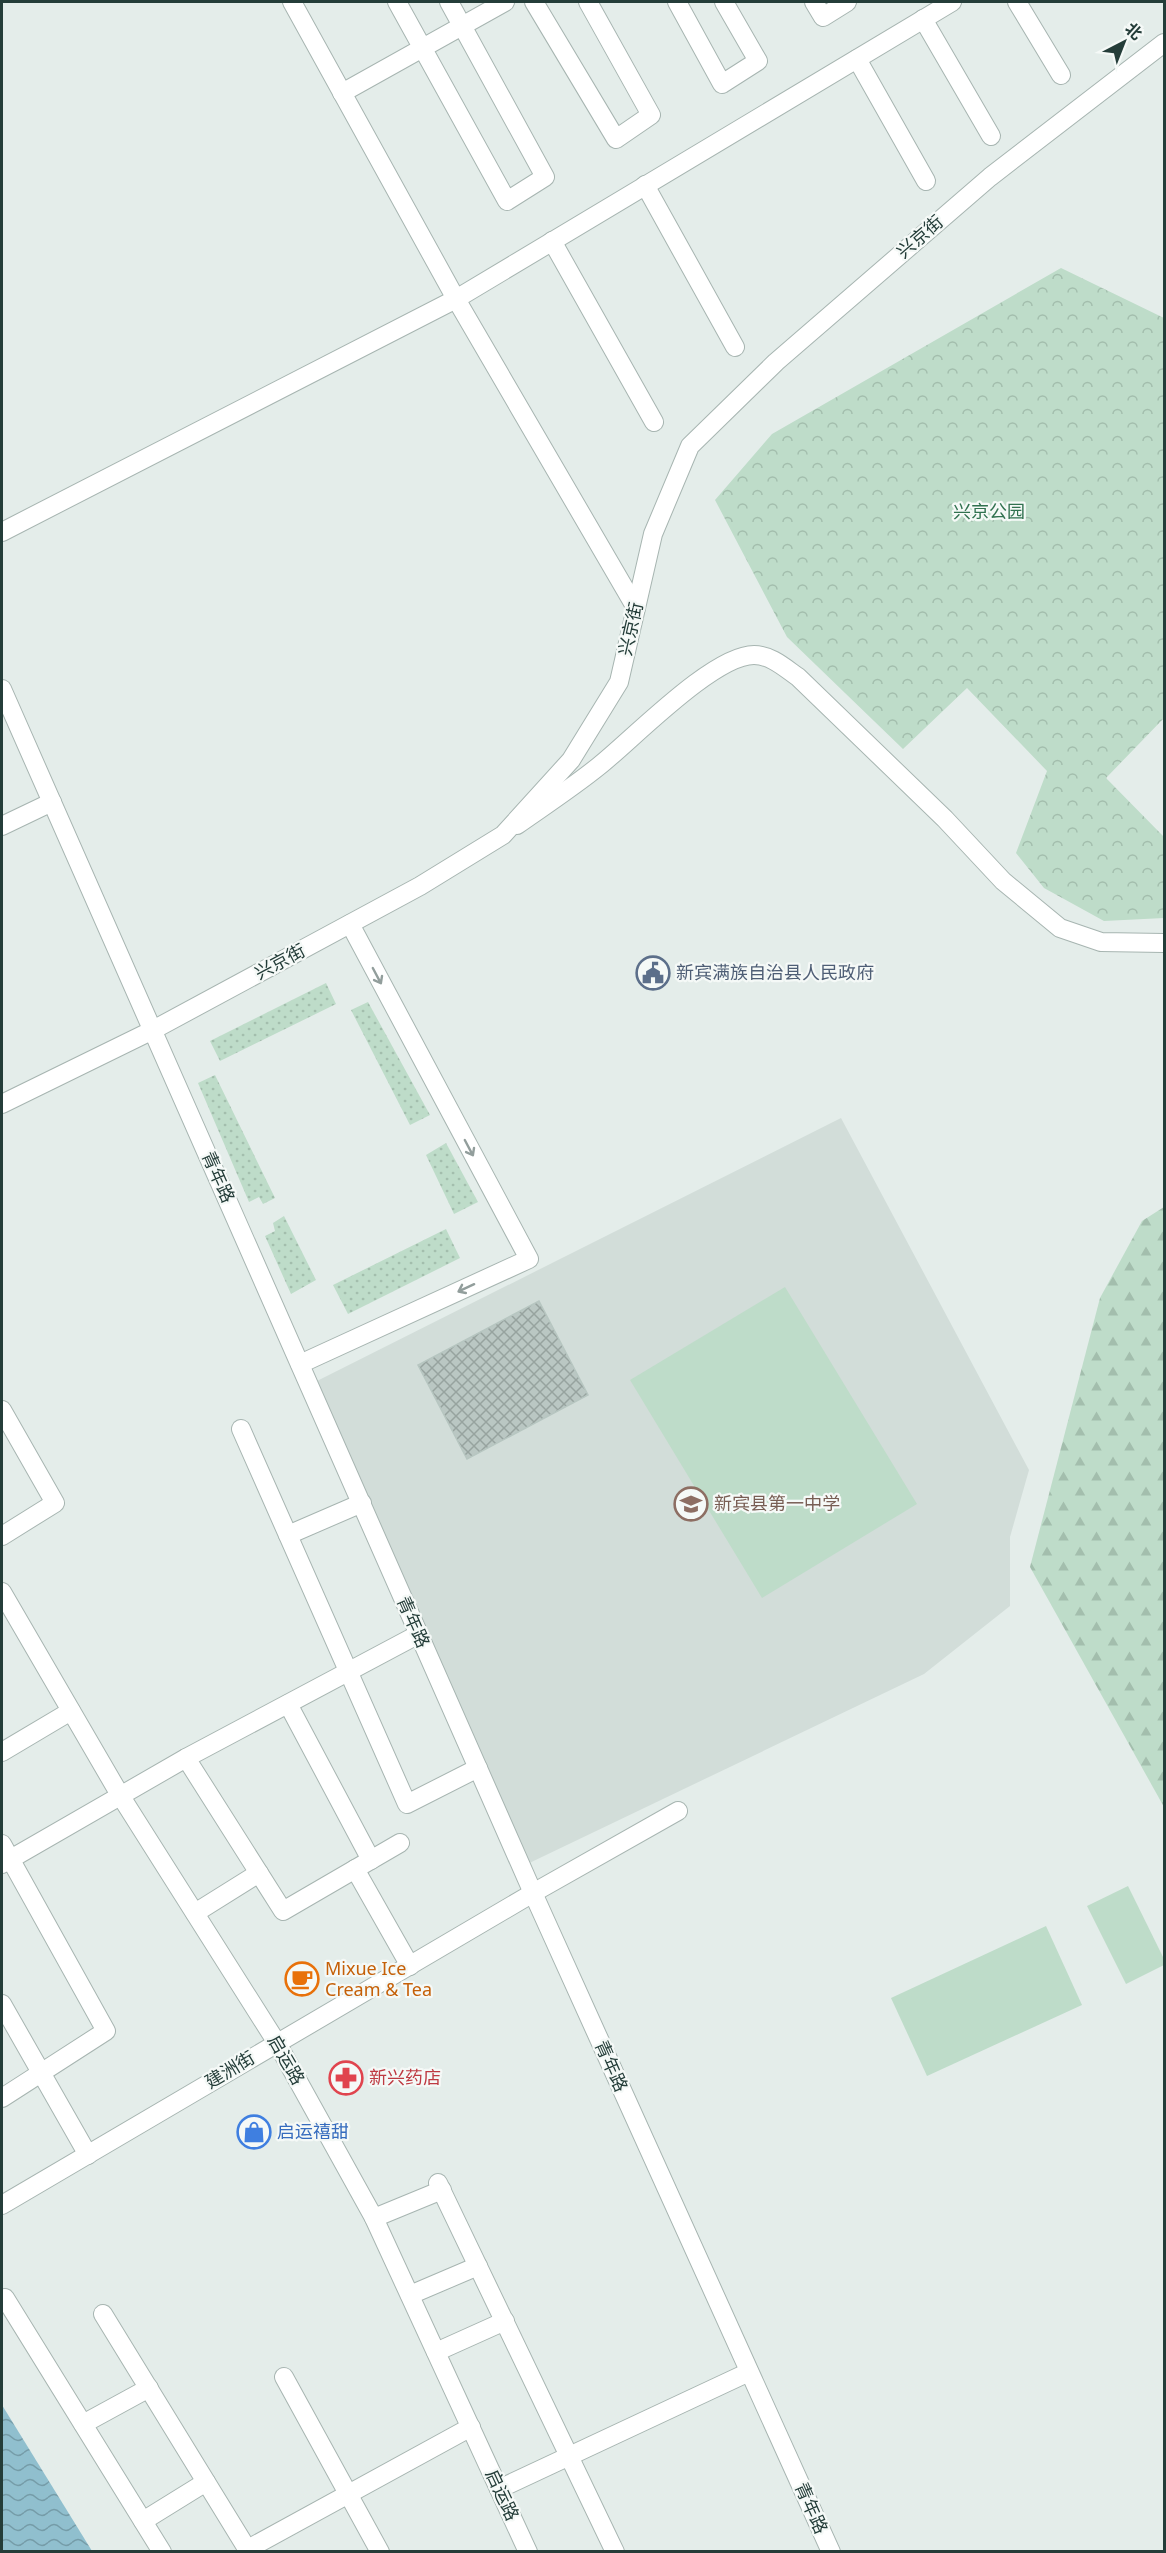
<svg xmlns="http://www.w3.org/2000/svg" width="1166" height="2553" font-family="'Noto Sans','Noto Sans SC',sans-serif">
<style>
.built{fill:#d2ddd9}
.grass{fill:url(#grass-dots)}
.forest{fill:url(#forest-firs)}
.park{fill:url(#park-crowns)}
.pitch{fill:#bedcc9}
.water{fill:url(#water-waves)}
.building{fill:url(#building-cross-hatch);stroke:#b7c6c1;stroke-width:1.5}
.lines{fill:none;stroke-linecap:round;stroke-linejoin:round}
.minor-casing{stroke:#a7b5b1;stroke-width:20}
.tertiary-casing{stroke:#a7b5b1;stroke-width:20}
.minor{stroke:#fff;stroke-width:18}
.tertiary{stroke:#fff;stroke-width:18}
.oneway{stroke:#929e9c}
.labels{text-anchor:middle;stroke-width:4.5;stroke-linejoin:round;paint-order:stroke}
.street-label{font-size:18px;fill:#243d39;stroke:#f5f9f7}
.park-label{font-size:18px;fill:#317250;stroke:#f5f9f7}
.service-label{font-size:18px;fill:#4e5e75;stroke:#f5f9f7;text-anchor:start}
.education-label{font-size:18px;fill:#785e54;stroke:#f5f9f7;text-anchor:start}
.food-label{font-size:18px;fill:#c56008;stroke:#f5f9f7;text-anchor:start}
.health-label{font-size:18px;fill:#be3a42;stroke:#f5f9f7;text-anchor:start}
.shop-label{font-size:18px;fill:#366cbe;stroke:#f5f9f7;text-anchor:start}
</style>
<defs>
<pattern id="grass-dots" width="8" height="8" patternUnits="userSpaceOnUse" patternTransform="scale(1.5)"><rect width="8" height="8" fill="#bedcc9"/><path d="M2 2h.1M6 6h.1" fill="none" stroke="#a3bead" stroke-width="1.8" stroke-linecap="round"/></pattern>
<pattern id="forest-firs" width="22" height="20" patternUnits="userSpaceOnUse" patternTransform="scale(1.5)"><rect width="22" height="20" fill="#bedcc9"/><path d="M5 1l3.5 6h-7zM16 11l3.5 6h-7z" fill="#a3bead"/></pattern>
<pattern id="park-crowns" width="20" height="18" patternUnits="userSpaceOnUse" patternTransform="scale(1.5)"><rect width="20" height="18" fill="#bedcc9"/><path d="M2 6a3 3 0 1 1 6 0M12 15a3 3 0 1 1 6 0" fill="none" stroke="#a3bead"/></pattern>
<pattern id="water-waves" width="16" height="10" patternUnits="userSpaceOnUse" patternTransform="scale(1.5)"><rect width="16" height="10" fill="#90bfce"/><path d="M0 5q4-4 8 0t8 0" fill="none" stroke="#759ca8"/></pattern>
<pattern id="building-cross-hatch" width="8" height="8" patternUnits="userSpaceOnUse" patternTransform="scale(1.5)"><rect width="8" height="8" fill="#bac7c3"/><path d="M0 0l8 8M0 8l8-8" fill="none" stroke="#97a39f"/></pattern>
</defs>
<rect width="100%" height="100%" fill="#e4edea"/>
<polygon class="built" points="841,1118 1029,1470 1010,1537 1010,1606 924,1674 521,1867 309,1385"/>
<g class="grass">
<polygon points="326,983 336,1004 220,1061 210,1041"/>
<polygon points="368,1002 430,1115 410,1125 351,1010"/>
<polygon points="215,1075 275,1198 263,1204 259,1197 249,1202 198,1083"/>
<polygon points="446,1143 478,1202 454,1214 426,1155"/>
<polygon points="284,1216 316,1280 291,1294 265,1236 275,1231 273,1223"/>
<polygon points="446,1229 460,1258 348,1314 333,1285"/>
</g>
<polygon class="forest" points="1164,1207 1164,1807 1030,1567 1100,1298 1142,1221"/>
<polygon class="park" points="1061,268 1164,318 1164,718 1106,778 1164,837 1164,918 1104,921 1044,888 1016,853 1047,771 967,688 903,749 787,637 715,500 772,434"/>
<g class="pitch">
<polygon points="785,1287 917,1504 762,1598 630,1380"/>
<polygon points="1128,1886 1164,1959 1164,1965 1126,1984 1087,1906"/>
<polygon points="1046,1926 1082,2005 927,2076 891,1998"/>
</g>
<polygon class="water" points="2,2405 92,2551 2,2551"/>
<polygon class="building" points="539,1301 588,1395 467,1459 418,1365"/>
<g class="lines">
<g class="minor-casing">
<g id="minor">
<polyline points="292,2 456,299 636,608"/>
<polyline points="397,2 507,201 545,177 449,2"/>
<polyline points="534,2 616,139 651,115 588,2"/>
<polyline points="677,2 722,84 758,61 724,2"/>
<polyline points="814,2 823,17 847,2"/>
<polyline points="1017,2 1061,75"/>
<polyline points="923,19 991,136"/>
<polyline points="857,59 926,181"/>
<polyline points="342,93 505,2"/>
<polyline points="645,185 735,347"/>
<polyline points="552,241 654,422"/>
<polyline points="2,532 456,299 952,2"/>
<path d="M517,825C544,806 573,787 599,766C632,740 713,655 754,655C771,655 785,668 798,677L945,819L1003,881L1060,928L1101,942L1164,943"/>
<polyline points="2,826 52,802"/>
<polyline points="300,1364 529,1259 350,924"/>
<polyline points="2,1410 55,1503 2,1536"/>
<polyline points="241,1429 407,1804 478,1768"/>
<polyline points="288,1535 362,1503"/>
<polyline points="288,1704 371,1860"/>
<polyline points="2,1752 71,1711"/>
<polyline points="186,1758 283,1911 400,1843"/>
<polyline points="2,1844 106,2031 2,2098"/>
<polyline points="2,1864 186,1758 419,1634"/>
<polyline points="355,1869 410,1966"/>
<polyline points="195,1913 259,1873"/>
<polyline points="2,2004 88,2155"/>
<polyline points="438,2183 615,2552"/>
<polyline points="374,2218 442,2190"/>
<polyline points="410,2295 478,2266"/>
<polyline points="5,2298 162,2552"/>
<polyline points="103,2314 249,2552"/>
<polyline points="436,2352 505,2321"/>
<polyline points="284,2377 380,2552"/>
<polyline points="83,2424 149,2388"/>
<polyline points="499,2489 749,2372"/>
<polyline points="143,2521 206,2482"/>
<polyline points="248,2549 471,2427"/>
</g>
</g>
<g class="tertiary-casing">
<g id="tertiary">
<polyline points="2,689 533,1893 831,2552"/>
<polyline points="2,1104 153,1030 420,886 503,835 571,760 619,682 653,534 690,446 776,362 990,177 1164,43"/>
<polyline points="2,1592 120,1795 277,2043 374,2218 528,2552"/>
<polyline points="2,2205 533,1893 678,1811"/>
</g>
</g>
<use href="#minor" class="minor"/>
<use href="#tertiary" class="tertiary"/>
</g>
<defs><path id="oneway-shaft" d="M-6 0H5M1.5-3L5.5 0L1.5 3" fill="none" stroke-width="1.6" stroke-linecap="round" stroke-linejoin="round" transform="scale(1.5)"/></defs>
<g class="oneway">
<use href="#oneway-shaft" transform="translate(377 976) rotate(62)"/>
<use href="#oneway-shaft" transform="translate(469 1148) rotate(62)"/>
<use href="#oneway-shaft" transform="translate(466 1288) rotate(155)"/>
</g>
<defs>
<g id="civic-ring" transform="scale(1.725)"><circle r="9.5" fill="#f5f9f7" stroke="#5c6f8a" stroke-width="1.5"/><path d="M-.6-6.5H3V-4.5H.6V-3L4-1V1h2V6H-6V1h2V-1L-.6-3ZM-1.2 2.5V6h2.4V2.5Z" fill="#5c6f8a"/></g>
<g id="school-ring" transform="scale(1.725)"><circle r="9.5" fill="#f5f9f7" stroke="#8d6e63" stroke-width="1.5"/><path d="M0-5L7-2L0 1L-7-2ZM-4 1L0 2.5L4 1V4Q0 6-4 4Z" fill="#8d6e63"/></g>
<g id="cafe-ring" transform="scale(1.725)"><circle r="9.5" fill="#f5f9f7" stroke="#e8710a" stroke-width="1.5"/><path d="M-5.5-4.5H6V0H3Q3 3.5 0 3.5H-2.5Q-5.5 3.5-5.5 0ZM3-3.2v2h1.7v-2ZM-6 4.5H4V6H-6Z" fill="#e8710a"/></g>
<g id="pharmacy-ring" transform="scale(1.725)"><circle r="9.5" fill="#f5f9f7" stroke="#e0444e" stroke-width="1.5"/><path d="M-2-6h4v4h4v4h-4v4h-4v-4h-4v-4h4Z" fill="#e0444e"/></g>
<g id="shop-ring" transform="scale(1.725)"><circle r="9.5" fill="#f5f9f7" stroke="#3f7fe0" stroke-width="1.5"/><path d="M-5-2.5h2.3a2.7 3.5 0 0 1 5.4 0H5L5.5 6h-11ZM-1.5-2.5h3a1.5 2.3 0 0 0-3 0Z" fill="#3f7fe0"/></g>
</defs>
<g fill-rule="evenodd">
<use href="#civic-ring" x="653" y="973"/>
<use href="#school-ring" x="691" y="1504"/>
<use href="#cafe-ring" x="302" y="1979"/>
<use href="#pharmacy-ring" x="346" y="2078"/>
<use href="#shop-ring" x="254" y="2132"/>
</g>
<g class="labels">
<g class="street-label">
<text transform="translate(920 237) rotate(-41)" y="6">兴京街</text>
<text transform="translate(631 629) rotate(-77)" y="6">兴京街</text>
<text transform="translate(280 962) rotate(-28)" y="6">兴京街</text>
<text transform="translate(218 1177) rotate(66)" y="6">青年路</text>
<text transform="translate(413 1622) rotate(66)" y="6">青年路</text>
<text transform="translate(286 2060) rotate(60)" y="6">启运路</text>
<text transform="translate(611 2066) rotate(66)" y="6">青年路</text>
<text transform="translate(230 2070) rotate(-31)" y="6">建洲街</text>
<text transform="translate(502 2495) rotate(65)" y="6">启运路</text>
<text transform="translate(811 2508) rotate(66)" y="6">青年路</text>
</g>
<g class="park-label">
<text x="989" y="518">兴京公园</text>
</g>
<g class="service-label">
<text x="676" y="979">新宾满族自治县人民政府</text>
</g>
<g class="education-label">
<text x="714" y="1510">新宾县第一中学</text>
</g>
<g class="food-label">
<text x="325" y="1975">Mixue Ice<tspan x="325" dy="21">Cream &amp; Tea</tspan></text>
</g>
<g class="health-label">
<text x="369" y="2084">新兴药店</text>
</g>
<g class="shop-label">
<text x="277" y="2138">启运禧甜</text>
</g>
</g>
<rect width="1166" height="2553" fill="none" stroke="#243d39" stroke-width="6"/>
<g transform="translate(1124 42) rotate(42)" stroke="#f5f9f7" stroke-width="4.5" paint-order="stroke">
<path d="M0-4.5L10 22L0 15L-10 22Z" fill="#243d39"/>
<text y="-9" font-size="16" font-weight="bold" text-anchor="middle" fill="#243d39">北</text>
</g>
</svg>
